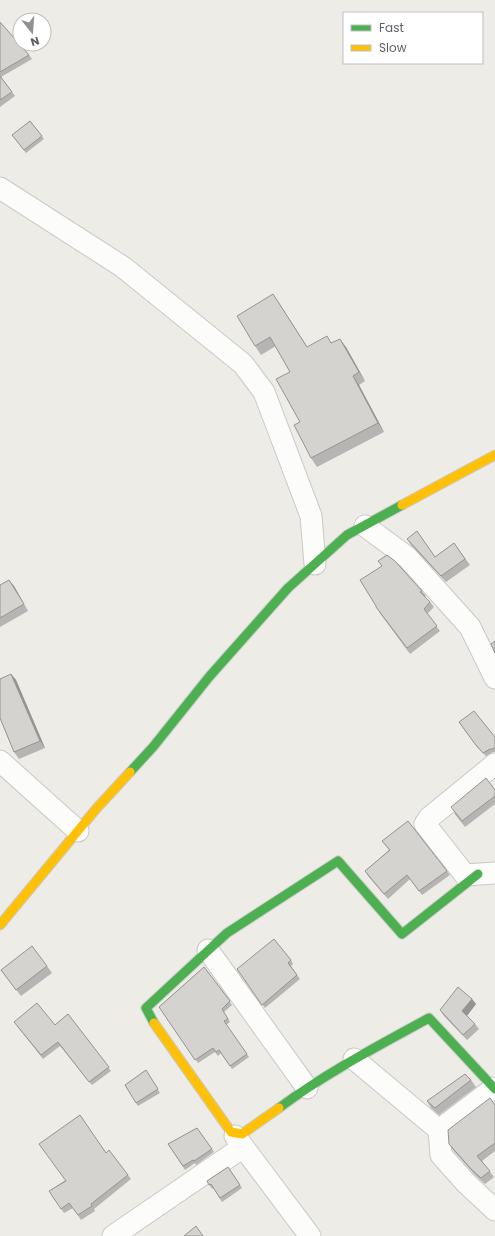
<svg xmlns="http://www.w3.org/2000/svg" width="495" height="1236" font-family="Poppins,sans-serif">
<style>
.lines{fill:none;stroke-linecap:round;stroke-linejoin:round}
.street-casing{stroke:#c9c9c8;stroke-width:23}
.fast-casing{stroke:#c9cac9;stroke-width:11}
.slow-casing{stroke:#c9cac9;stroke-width:11}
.street{stroke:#fcfcfb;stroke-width:21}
.fast{stroke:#4caf50;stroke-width:9}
.slow{stroke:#ffc107;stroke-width:9}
.wall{fill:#b6b5b3}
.shaded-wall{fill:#949492}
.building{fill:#d4d3d0;stroke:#949492}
</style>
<rect width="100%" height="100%" fill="#edece7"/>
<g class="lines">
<g class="street-casing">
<g id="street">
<polyline points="0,188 123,267 243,364 264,392 311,516 315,564"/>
<polyline points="365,526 407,557 470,627 495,678"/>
<polyline points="0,761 78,831"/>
<polyline points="495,764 429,818 425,824 465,875 495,873"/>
<polyline points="208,950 307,1088"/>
<polyline points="354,1059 439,1130"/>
<polyline points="494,1088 439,1130 441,1155 466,1183 495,1210"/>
<polyline points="235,1136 310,1236"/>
<polyline points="113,1236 243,1147"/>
</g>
</g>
<g class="fast-casing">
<g id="fast">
<polyline points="130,772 153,747 209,677 288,588 347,535 402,505"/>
<polyline points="154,1023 146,1008 227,933 338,861 402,934 478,874"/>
<path d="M279,1108C326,1073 378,1046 429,1018L495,1089"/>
</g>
</g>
<g class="slow-casing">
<g id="slow">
<polyline points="402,505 495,455"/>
<polyline points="0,925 96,809 130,772"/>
<polyline points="154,1023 231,1132 242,1134 279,1108"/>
</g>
</g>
<use href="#street" class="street"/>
<use href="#fast" class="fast"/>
<use href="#slow" class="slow"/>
</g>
<g class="wall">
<polygon points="0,22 29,55 32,59 1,77 15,96 0,107"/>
<polygon points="30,121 44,139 26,153 12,135"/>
<polygon points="279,303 307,347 332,343 346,347 365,381 359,385 384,432 317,467 311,458 300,422 290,372 276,346 261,355 255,346"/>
<polygon points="407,539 435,557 454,543 470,565 446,582 411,545"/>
<polygon points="0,585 14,586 28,611 0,627"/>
<polygon points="422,591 426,596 425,597 430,602 434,607 427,614 440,631 410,654 379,612"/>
<polygon points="11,674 16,680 45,748 19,759 14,752"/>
<polygon points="459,722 495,737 495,752 493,752 486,756 477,747"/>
<polygon points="495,790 495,804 465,827 454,813"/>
<polygon points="382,841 447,871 450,875 422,895 410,879 388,899 368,876 365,871 389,850"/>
<polygon points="291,960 293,964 291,966 300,979 265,1008 237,969"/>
<polygon points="47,966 52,973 21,996 1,970"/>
<polygon points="204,967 232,1005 224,1012 230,1022 226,1025 249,1057 232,1069 221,1053 218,1056 215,1052 198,1063 159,1007"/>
<polygon points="472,999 476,1004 467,1016 475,1024 479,1029 467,1040 444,1016 440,1010"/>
<polygon points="68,1014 111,1071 92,1085 60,1046 43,1059 17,1026 55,1025"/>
<polygon points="146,1070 160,1093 138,1106 125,1085"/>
<polygon points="471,1080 476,1087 439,1115 431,1108 427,1101"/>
<polygon points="495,1105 495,1151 482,1161 494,1177 485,1184 475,1175 453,1150 449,1144"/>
<polygon points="197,1128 214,1152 196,1165 195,1163 185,1170 168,1144"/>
<polygon points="106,1153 128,1175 131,1179 94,1209 95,1211 81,1220 73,1208 64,1213 49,1191"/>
<polygon points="228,1167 242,1188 222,1202 213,1188 212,1189 207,1181"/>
</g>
<g class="shaded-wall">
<polygon points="273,294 279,303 313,356 307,347"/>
<polygon points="340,339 346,347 365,381 359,372"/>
<polygon points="353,376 359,385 384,432 378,423"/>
<polygon points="9,580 14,586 28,611 24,604"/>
<polygon points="11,674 16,680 45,748 40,741"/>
<polygon points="472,999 476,1004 466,1017 462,1011"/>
</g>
<g class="building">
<polygon points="0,22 29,55 0,72"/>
<polygon points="0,76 12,92 0,100"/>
<polygon points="30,121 42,136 24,150 12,135"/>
<polygon points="273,294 307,347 327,336 331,343 340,339 359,372 353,376 378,423 311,458 294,425 300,422 276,379 290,372 270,337 255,346 237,316"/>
<polygon points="417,531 435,557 454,543 465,559 441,576 407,539"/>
<polygon points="387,555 395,561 422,591 420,592 430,602 424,609 437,626 407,648 376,607 376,606 360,580 382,566 378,561"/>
<polygon points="9,580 24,604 0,618 0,585"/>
<polygon points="495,641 495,653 491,644"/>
<polygon points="11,674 40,741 14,752 0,718 0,679"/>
<polygon points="474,711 495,737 495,747 493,749 490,749 483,753 475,744 459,722"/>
<polygon points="486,778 495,790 495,796 462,821 451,807"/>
<polygon points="408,821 447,871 419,891 407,875 384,894 365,871 390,850 382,841"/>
<polygon points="274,939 291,960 288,963 297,975 262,1005 237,969"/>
<polygon points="32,946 47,966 16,990 1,970"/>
<polygon points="204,967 230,1001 222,1009 228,1019 224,1021 247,1054 230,1066 219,1050 216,1052 213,1048 195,1060 159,1007"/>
<polygon points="458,987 472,999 462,1011 475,1024 463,1035 440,1010"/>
<polygon points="37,1003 55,1025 68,1014 109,1067 89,1082 58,1042 41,1055 14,1022"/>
<polygon points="146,1070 158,1089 136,1103 125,1085"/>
<polygon points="465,1074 471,1080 435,1108 427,1101"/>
<polygon points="490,1098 495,1105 495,1143 477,1156 490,1171 481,1178 471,1169 449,1144 448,1130"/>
<polygon points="80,1115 106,1153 109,1150 128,1175 91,1204 92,1206 78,1215 69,1203 61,1209 49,1191 66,1181 39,1144"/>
<polygon points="197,1128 212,1149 194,1161 193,1160 183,1166 168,1144"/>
<polygon points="228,1167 240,1185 220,1198 211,1184 209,1185 207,1181"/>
<polygon points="196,1226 203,1236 184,1236"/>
</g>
<rect x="343" y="12" width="140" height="52" fill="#ffffff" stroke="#bebfc2"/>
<rect x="351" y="25" width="20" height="6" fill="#4caf50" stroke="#bebfc2"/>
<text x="379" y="32" font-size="12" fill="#5c6066">Fast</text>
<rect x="351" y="45" width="20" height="6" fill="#ffc107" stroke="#bebfc2"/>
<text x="379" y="52" font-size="12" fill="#5c6066">Slow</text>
<g transform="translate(32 32) rotate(163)"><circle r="19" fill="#ffffff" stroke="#bebfc2"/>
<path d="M0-3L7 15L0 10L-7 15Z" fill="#8f9193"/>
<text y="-6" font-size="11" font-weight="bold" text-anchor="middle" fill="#5c6066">N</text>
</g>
</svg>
